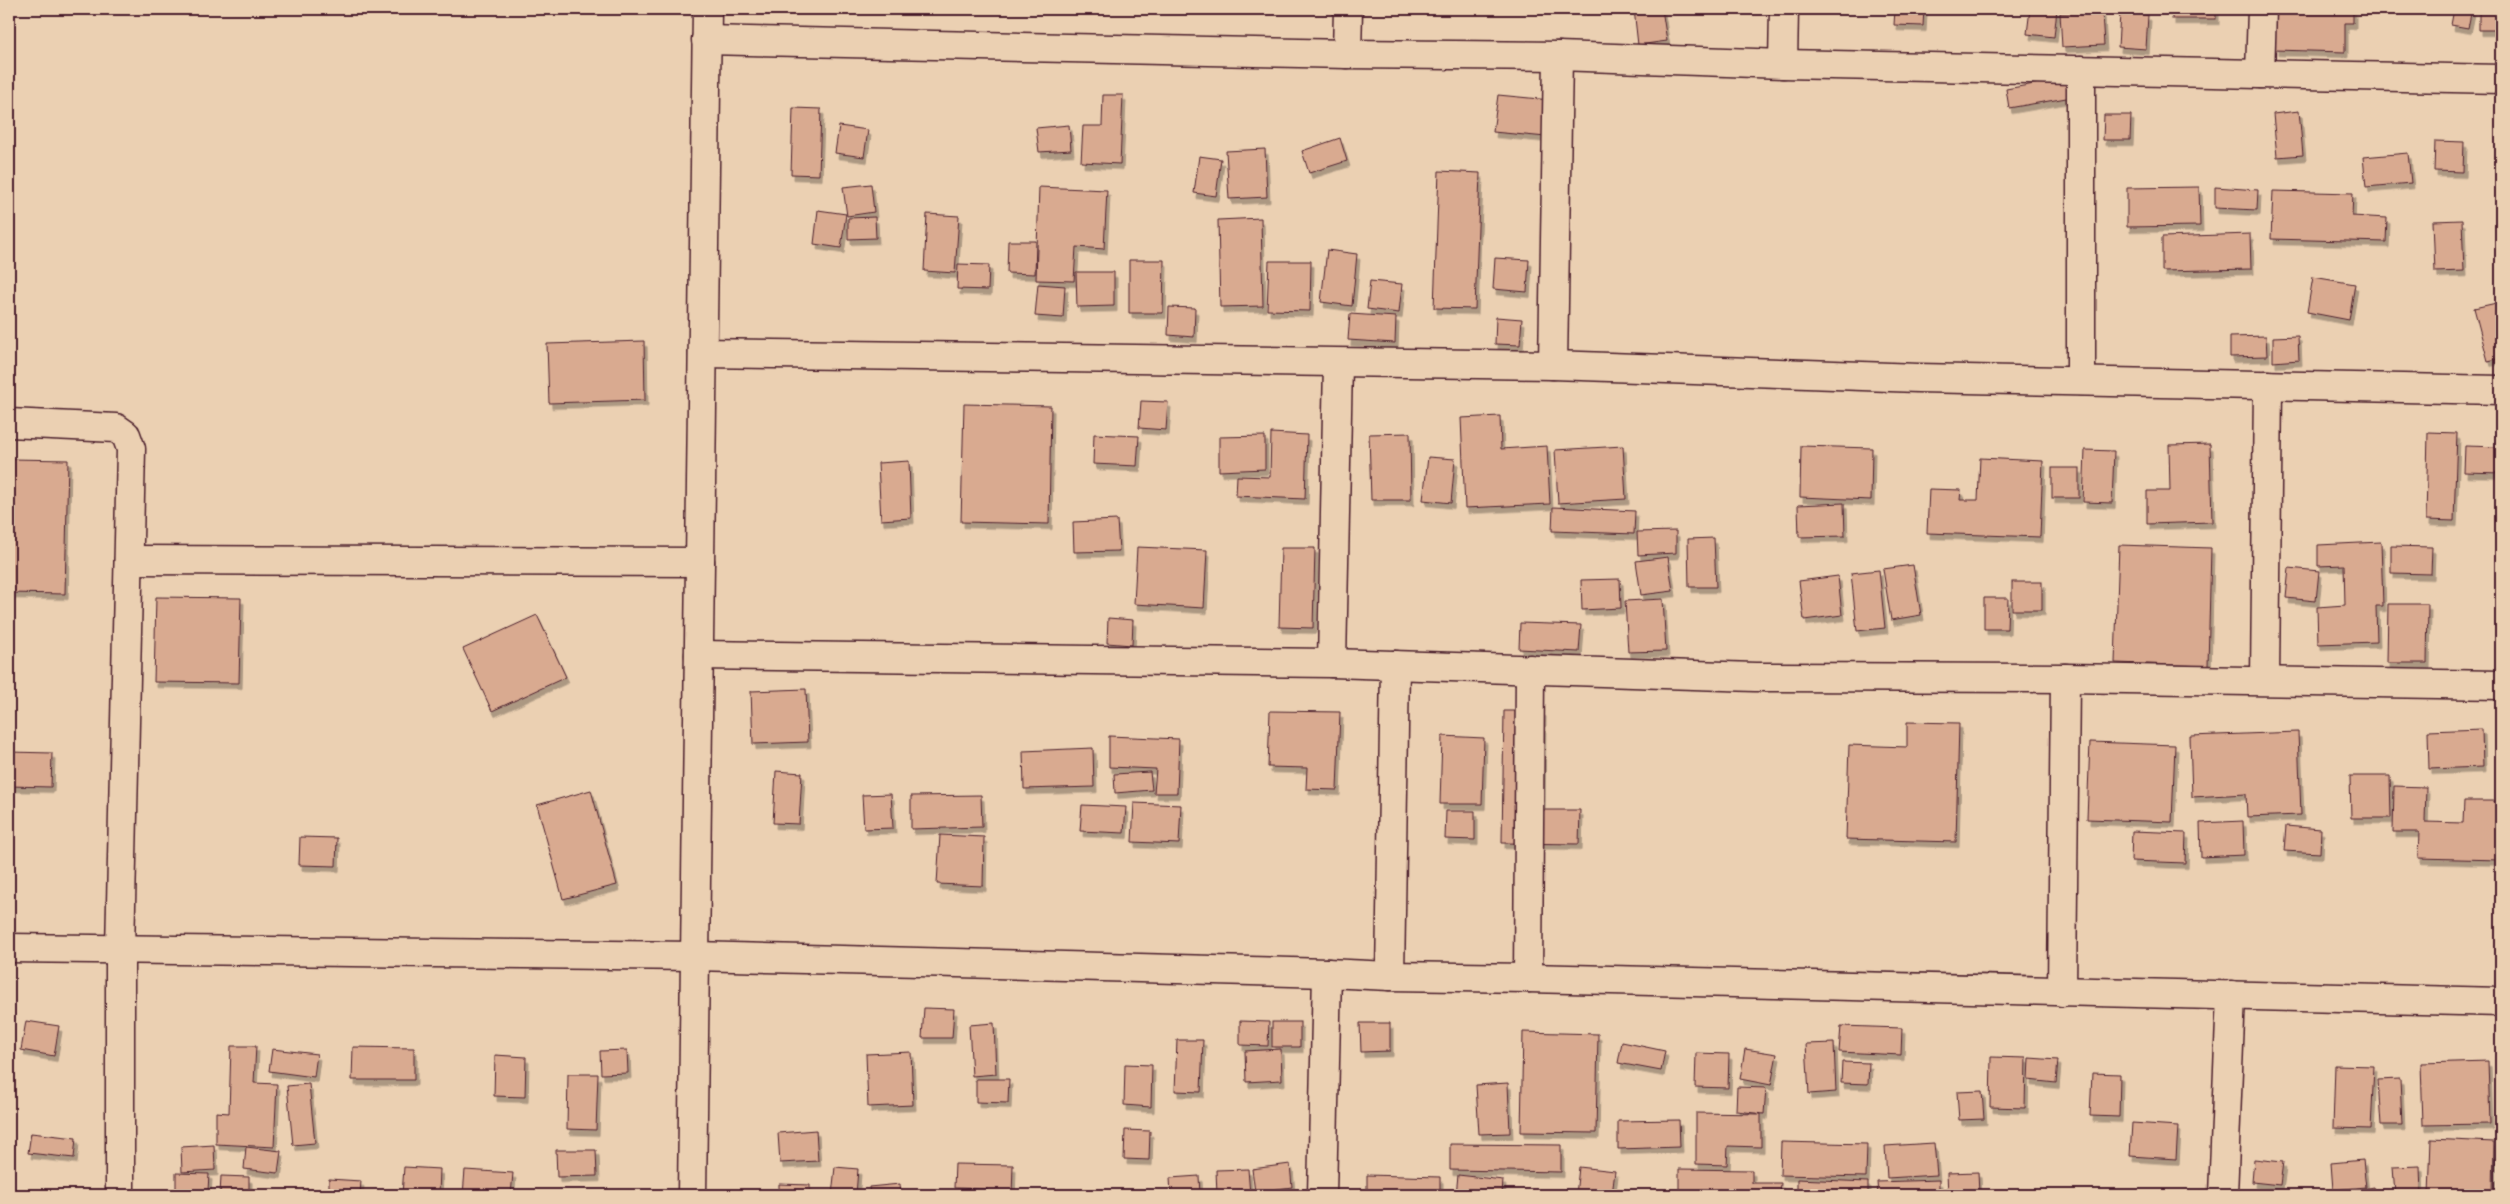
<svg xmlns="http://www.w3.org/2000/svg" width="2510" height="1204" font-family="'Gochi Hand',sans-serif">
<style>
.building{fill:#d9aa90;stroke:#4a1f2b;filter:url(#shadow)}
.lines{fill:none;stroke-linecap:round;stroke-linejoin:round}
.minor-casing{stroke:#4a1f2b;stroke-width:31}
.minor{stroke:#ebd0b2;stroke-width:28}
</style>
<defs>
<filter id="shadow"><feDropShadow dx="3" dy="5.5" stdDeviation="0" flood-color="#0004"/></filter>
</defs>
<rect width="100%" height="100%" fill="#ebd0b2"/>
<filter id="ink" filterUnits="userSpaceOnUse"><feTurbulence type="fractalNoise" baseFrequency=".02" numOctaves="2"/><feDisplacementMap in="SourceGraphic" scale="10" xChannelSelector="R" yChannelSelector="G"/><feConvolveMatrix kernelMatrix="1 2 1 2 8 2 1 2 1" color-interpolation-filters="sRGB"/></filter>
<g filter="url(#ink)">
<g class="building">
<polygon points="1634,9 1662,9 1667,41 1638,45"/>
<polygon points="1895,9 1924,9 1923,26 1894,25"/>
<polygon points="2030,9 2057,9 2054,37 2027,34"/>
<rect x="2172" y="9" width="44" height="10"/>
<polygon points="2276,9 2353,9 2353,23 2345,23 2345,52 2275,50"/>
<polygon points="2454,9 2472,9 2468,28 2451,25"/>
<polygon points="2479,9 2500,9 2501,30 2479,30"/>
<polygon points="2102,12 2104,45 2062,47 2060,13"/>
<polygon points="2120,13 2148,15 2146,49 2118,47"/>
<polygon points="2069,78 2072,97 2009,108 2006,89"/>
<polygon points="1103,95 1123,95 1120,164 1081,162 1083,126 1102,126"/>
<polygon points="1498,95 1550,100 1546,137 1493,132"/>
<polygon points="793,108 821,109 819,175 791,174"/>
<polygon points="2299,111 2303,155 2277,157 2273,114"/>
<polygon points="2104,115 2131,115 2130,140 2103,140"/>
<polygon points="1069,125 1071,150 1039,152 1036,128"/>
<polygon points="839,126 868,130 864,157 835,153"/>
<polygon points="1340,138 1347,161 1309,173 1302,151"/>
<polygon points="2435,141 2464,142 2463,172 2434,171"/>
<polygon points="1265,149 1267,197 1229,199 1226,151"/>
<polygon points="2408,153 2411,183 2366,187 2363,157"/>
<polygon points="1199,156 1221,159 1216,196 1194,193"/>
<polygon points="1439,171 1480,173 1475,309 1434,308"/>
<polygon points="871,184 874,212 847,216 843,187"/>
<polygon points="1039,187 1107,190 1104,249 1076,247 1074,281 1036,280"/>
<polygon points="2199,187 2200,226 2127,227 2127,188"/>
<polygon points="2215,187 2258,190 2257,210 2215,208"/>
<polygon points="2273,191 2353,193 2352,216 2387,218 2386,242 2271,239"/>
<polygon points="818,210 846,214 841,248 814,244"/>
<polygon points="927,214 959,216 955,273 924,271"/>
<polygon points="875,217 876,238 848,239 848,218"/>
<polygon points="1261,218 1263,306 1220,307 1218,220"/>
<polygon points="2462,220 2464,271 2435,272 2433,221"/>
<polygon points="2250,234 2251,269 2162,271 2162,237"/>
<polygon points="1008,241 1036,241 1035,274 1007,273"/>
<polygon points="1327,250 1357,254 1352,306 1321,302"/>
<polygon points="1495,258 1529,260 1527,292 1493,289"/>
<polygon points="1129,260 1164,260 1163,313 1129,313"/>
<polygon points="1269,261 1311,261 1310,311 1267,310"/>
<polygon points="958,264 989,265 988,290 957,289"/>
<polygon points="1076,272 1114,272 1114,306 1077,307"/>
<polygon points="2313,277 2355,284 2349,320 2307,312"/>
<polygon points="1370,281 1402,284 1399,313 1367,309"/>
<polygon points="1038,284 1065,286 1063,318 1035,316"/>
<polygon points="2501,302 2501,358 2488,361 2474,308"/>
<polygon points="1169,307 1195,308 1194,337 1168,335"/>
<polygon points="1350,314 1396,317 1395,343 1348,340"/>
<polygon points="1496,317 1522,319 1520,345 1495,344"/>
<polygon points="2266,336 2267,356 2230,357 2230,337"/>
<polygon points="2298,336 2299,360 2273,362 2273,337"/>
<polygon points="644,341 645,400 549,403 547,344"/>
<polygon points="1141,401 1168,402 1166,430 1139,428"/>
<polygon points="964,404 1051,406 1049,524 961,522"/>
<polygon points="1500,416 1501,449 1547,446 1550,504 1465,508 1461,418"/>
<polygon points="2428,432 2457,433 2454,521 2426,520"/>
<polygon points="1271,433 1307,435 1305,499 1236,496 1237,476 1270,477"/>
<polygon points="1410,433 1411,500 1371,500 1369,434"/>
<polygon points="1094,434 1139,436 1137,466 1093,464"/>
<polygon points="1265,436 1265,469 1219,471 1219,437"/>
<polygon points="2210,444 2212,522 2147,524 2147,491 2170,491 2169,445"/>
<polygon points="1623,446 1626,499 1558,503 1555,450"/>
<polygon points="1801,446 1872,448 1871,500 1800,497"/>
<polygon points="2465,446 2501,447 2501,473 2464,472"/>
<polygon points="2085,450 2114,451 2112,503 2083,502"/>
<polygon points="1428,457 1455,459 1451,503 1423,500"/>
<polygon points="1980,458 2043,461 2040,537 1927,533 1929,489 1961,490 1960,500 1978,500"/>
<polygon points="11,459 68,460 65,594 9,593"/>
<polygon points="909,461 911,518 881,520 878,463"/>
<rect x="2052" y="468" width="27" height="30"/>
<polygon points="1844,503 1845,536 1799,537 1798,505"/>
<polygon points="1553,507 1635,511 1634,534 1552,531"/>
<polygon points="1117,520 1119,551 1074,552 1073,522"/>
<polygon points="1676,531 1676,553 1638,555 1637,532"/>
<polygon points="1714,538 1716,587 1689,587 1688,539"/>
<polygon points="2381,542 2383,606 2376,606 2377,642 2318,644 2317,607 2345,605 2344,565 2318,566 2318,545"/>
<polygon points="2119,545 2211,548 2208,666 2115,663"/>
<polygon points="2391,546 2432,547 2431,574 2391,573"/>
<polygon points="1137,547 1207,550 1204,608 1134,604"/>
<polygon points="1281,548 1315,548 1313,628 1279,627"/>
<polygon points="1668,557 1673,591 1641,595 1636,561"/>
<polygon points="1913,565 1921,615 1891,620 1883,569"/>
<polygon points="2289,568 2319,571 2316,601 2286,598"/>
<polygon points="1879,570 1885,628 1857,631 1851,573"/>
<polygon points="1838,576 1842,615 1804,620 1799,581"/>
<polygon points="1620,579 1621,608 1582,610 1581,580"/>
<rect x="2012" y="582" width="30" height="28"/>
<polygon points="156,597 241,598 239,683 154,682"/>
<polygon points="1984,598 2008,598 2007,629 1984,629"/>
<polygon points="1663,599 1666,651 1628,652 1625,601"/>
<polygon points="2388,604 2428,604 2427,663 2387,663"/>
<polygon points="537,615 566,677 492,711 463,649"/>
<polygon points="1108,618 1133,620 1132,645 1107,643"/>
<polygon points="1520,623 1581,625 1579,652 1519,649"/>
<polygon points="806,689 808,742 753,744 751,691"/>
<polygon points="1270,711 1340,712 1337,790 1306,789 1307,768 1268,767"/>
<polygon points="1504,711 1543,711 1542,810 1580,810 1579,844 1502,843"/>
<polygon points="1907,722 1959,723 1956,842 1846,839 1849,745 1907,747"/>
<polygon points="2482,729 2483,767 2429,769 2428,731"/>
<polygon points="2298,732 2301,815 2247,817 2246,794 2192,797 2190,736"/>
<polygon points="1109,736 1179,739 1177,793 1154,793 1156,769 1109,767"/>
<polygon points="1442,736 1484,738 1482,804 1440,804"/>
<polygon points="2090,742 2175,745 2172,822 2087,819"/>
<polygon points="1093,748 1094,787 1024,789 1023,751"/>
<polygon points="9,752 52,753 51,787 9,786"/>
<polygon points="776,771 802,773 799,824 773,823"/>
<polygon points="1150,772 1152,790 1115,793 1114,774"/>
<polygon points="2350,776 2390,776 2391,818 2351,818"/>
<polygon points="2394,786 2426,787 2425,822 2463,823 2464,801 2500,801 2499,860 2418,858 2419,832 2393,832"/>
<polygon points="591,790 617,885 563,899 537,805"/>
<polygon points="891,794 893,828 864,829 862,795"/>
<polygon points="981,795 982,827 911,829 911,796"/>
<polygon points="1134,803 1181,805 1179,844 1132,842"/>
<polygon points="1082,805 1126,807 1124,833 1080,831"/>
<polygon points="1446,811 1475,811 1475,840 1445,839"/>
<polygon points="2243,821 2244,855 2201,857 2200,823"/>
<polygon points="2286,826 2321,829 2320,853 2284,851"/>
<polygon points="2132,831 2186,833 2185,863 2131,861"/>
<polygon points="940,835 984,837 983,886 937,884"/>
<polygon points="300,837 337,838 336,866 299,865"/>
<polygon points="924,1008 954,1009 952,1038 922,1038"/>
<polygon points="26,1021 59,1026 54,1056 21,1050"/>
<polygon points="1240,1021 1269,1022 1268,1046 1240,1045"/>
<rect x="1272" y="1022" width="28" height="25"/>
<polygon points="994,1023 996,1074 972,1076 969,1025"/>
<polygon points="1360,1023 1390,1023 1390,1051 1361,1052"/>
<polygon points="1841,1026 1902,1028 1901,1055 1839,1052"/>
<polygon points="1523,1032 1598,1034 1596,1133 1521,1132"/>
<polygon points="1177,1040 1203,1040 1201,1092 1175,1091"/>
<polygon points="1622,1042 1665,1051 1661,1071 1618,1063"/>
<polygon points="1834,1043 1836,1092 1809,1094 1806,1044"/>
<polygon points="231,1046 256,1046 254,1083 277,1084 274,1147 216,1144 216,1112 229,1113"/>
<polygon points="353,1047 414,1048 414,1080 352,1080"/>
<polygon points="272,1049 317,1054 314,1077 269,1071"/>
<polygon points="1281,1049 1282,1080 1246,1082 1245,1051"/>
<polygon points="1745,1049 1777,1054 1771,1085 1740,1079"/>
<polygon points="627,1050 628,1073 601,1074 600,1051"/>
<polygon points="911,1052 913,1105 868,1107 866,1054"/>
<polygon points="1696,1053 1729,1054 1728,1088 1695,1087"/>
<polygon points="495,1055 526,1057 525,1097 494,1096"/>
<polygon points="1991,1057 2026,1058 2025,1108 1990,1107"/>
<polygon points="2029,1058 2058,1060 2056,1083 2028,1080"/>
<polygon points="2488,1061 2490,1124 2423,1125 2421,1063"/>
<polygon points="1842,1062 1869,1063 1868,1084 1841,1083"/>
<polygon points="1125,1064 1152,1065 1151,1107 1124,1105"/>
<polygon points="2335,1065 2374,1066 2371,1129 2333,1128"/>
<polygon points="2092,1073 2120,1074 2119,1117 2090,1116"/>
<polygon points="568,1074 598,1074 596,1130 567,1129"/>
<polygon points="976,1079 1009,1079 1008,1103 976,1102"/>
<polygon points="2400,1079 2402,1125 2381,1125 2378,1080"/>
<polygon points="1508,1083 1510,1133 1479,1134 1476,1085"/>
<polygon points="309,1084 315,1143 293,1145 287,1086"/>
<polygon points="1737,1087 1766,1088 1764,1114 1736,1111"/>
<polygon points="1982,1091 1984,1119 1959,1120 1957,1092"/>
<polygon points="1696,1113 1761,1114 1761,1147 1728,1146 1727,1165 1696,1164"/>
<polygon points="1679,1120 1680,1147 1618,1149 1618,1121"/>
<polygon points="2132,1123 2178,1126 2176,1159 2130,1156"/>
<polygon points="816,1130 818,1161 780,1163 778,1133"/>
<polygon points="1125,1130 1150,1131 1149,1160 1124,1159"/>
<polygon points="31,1133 76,1138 74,1158 28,1153"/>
<polygon points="2431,1139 2494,1142 2493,1195 2429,1195"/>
<polygon points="1781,1142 1867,1144 1866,1177 1780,1175"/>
<polygon points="1934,1143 1937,1175 1887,1178 1885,1146"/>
<polygon points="1450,1144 1561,1145 1561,1172 1450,1170"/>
<polygon points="214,1145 215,1170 182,1172 181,1147"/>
<polygon points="246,1147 281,1151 278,1173 244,1169"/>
<polygon points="556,1150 596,1150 597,1176 557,1177"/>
<polygon points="2254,1159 2283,1162 2280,1185 2252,1182"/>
<polygon points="2363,1160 2366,1187 2333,1190 2331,1163"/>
<polygon points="955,1164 1013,1165 1012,1195 987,1195 987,1189 954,1188"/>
<polygon points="1290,1164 1292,1187 1255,1192 1252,1169"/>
<polygon points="2420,1166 2421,1195 2395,1195 2393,1167"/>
<polygon points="404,1167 440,1169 439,1195 402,1195"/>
<polygon points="835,1167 858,1169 856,1195 832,1195"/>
<polygon points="1579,1167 1615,1171 1612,1195 1576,1195"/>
<polygon points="1248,1169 1250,1195 1217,1195 1216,1170"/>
<polygon points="1679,1169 1752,1170 1752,1183 1781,1183 1780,1195 1679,1195"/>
<polygon points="465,1170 513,1173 511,1195 463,1195"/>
<polygon points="1978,1172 1979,1195 1948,1195 1947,1173"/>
<polygon points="176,1173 209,1174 208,1191 176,1190"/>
<polygon points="1367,1175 1440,1177 1440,1195 1367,1195"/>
<polygon points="1458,1175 1503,1180 1502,1195 1456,1195"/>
<polygon points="221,1176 249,1177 249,1195 220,1195"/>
<polygon points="1199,1176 1200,1195 1171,1195 1170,1178"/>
<polygon points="329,1179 361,1181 360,1195 329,1195"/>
<polygon points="1797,1179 1868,1182 1868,1195 1797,1195"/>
<polygon points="1939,1180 1939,1195 1878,1195 1877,1182"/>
<polygon points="779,1184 810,1185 810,1195 779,1195"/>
<polygon points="900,1184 901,1195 870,1195 869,1187"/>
<polygon points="2374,1187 2376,1195 2344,1195 2343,1193"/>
</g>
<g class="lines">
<g class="minor-casing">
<g id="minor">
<polyline points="706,40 1347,54 1558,56 1783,64 2501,79"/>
<polyline points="1347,54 1348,9"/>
<polyline points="1783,64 1784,9"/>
<polyline points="2081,70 2081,381"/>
<polyline points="2260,74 2262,9"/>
<polyline points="703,353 1553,365 1918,378 2501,390"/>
<polyline points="1553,365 1558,56"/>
<polyline points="9,423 116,428 126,435 131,449 120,950 120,1195"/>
<polyline points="129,560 700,562"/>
<polyline points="699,655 1332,663 1755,677 2065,678 2501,685"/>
<polyline points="1332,663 1338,363"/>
<polyline points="2265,680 2268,385"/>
<polyline points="9,948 695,956 1327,973 1390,976 1528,978 2501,1002"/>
<polyline points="1390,976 1395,665"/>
<polyline points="1528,978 1530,669"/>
<polyline points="2062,992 2065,678"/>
<polyline points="692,1195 707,9"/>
<polyline points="1322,1195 1327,973"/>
<polyline points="2223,1195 2231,995"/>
</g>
</g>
<use href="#minor" class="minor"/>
</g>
</g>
<rect width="2510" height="1204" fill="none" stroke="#ebd0b2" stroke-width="30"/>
<rect x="15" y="15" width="2480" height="1174" fill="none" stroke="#4a1f2b" stroke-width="2" filter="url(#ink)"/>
</svg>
